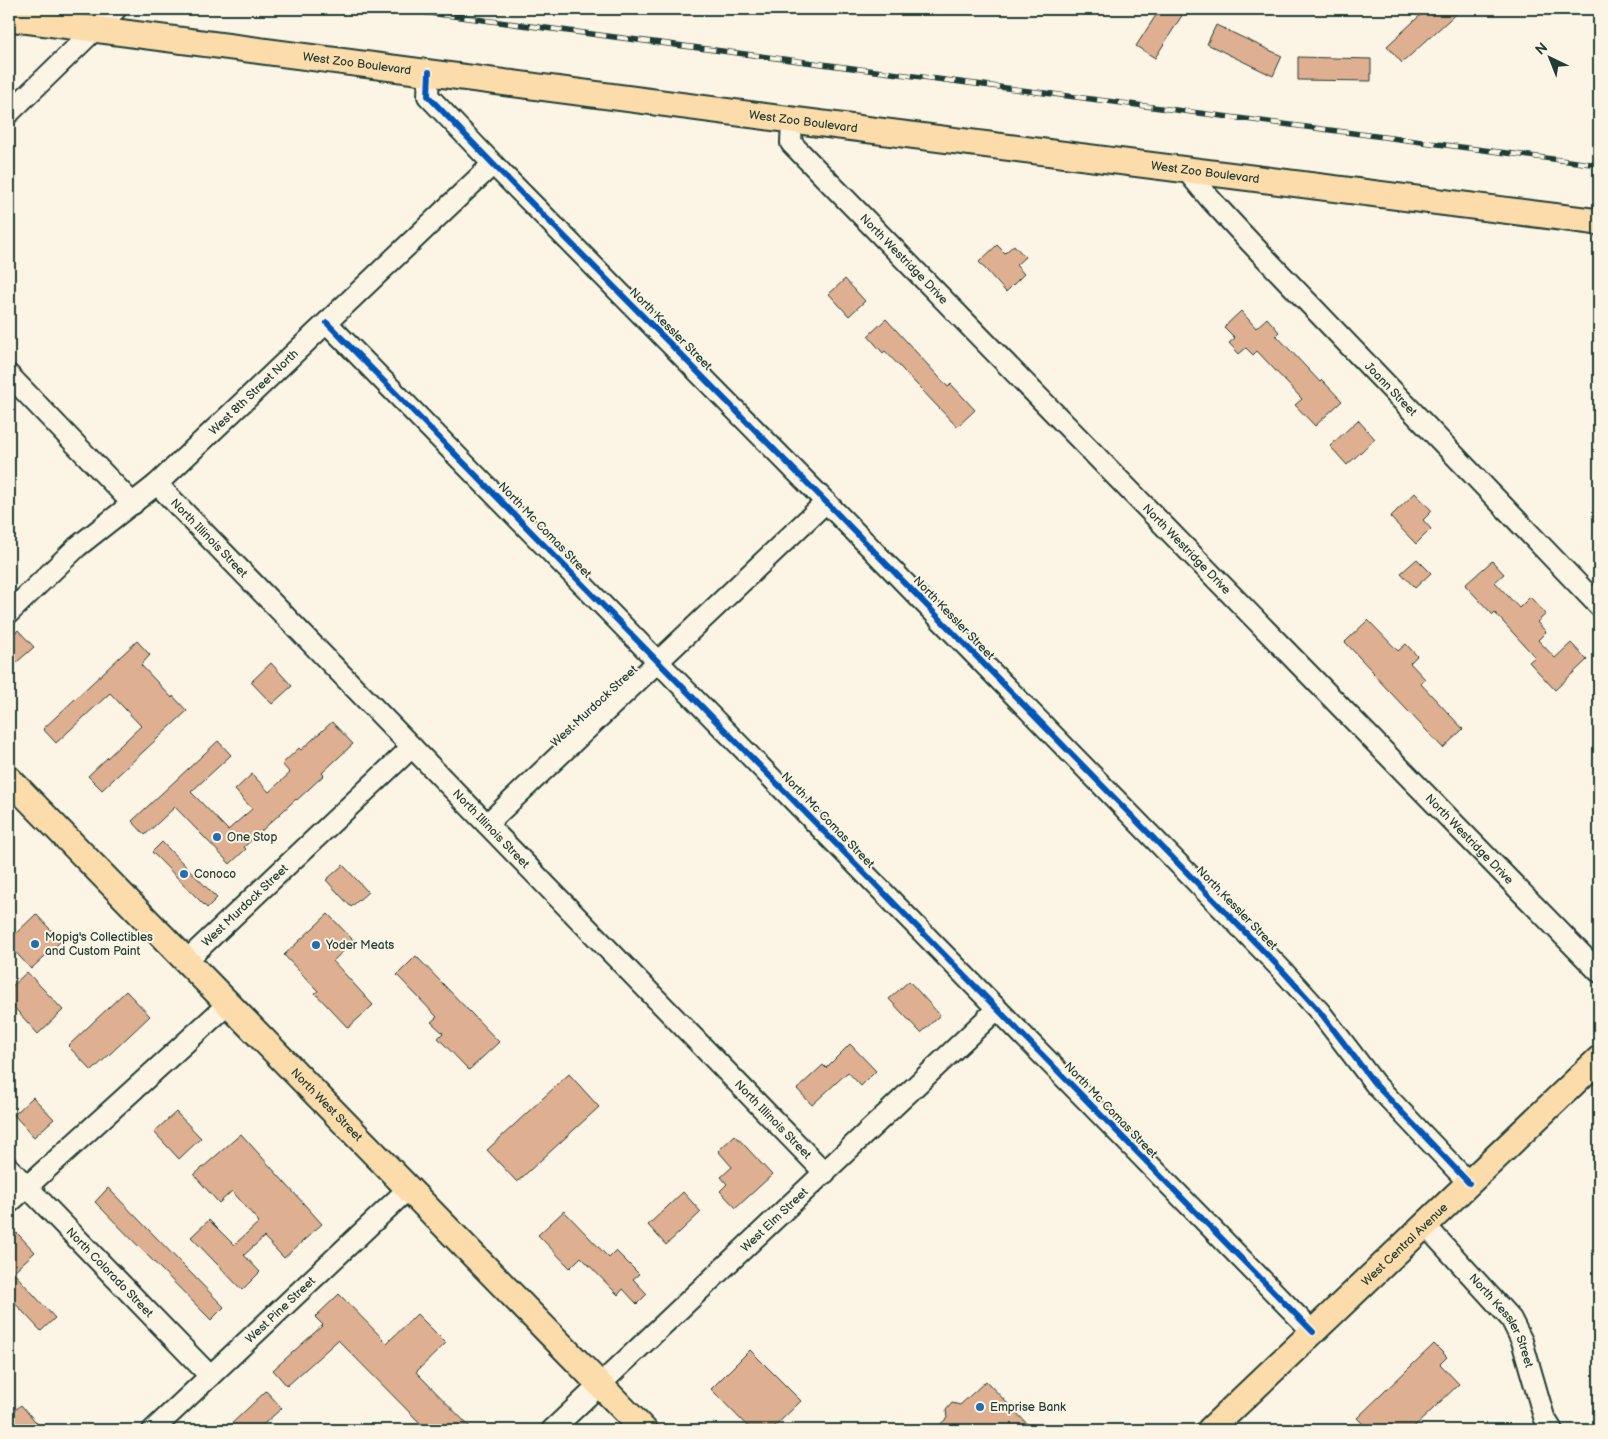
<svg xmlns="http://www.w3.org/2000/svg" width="1608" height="1439" font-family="'Balsamiq Sans',sans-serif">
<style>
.building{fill:#dfaf91;stroke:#1f3d34}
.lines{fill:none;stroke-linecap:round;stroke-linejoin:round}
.minor-casing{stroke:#1f3d34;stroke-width:24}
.major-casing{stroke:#1f3d34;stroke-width:29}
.minor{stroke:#fcf5e5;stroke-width:20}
.major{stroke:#fddcac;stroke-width:25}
.rail-casing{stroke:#1f3d34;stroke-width:5.5}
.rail{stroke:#fcf5e5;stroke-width:4;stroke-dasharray:11;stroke-linecap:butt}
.cycleway-casing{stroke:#fcf5e5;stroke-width:9}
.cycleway{stroke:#0057b8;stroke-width:6}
.poi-dot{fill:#1f6fb2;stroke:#fcf5e5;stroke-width:2}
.labels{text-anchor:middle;stroke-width:4;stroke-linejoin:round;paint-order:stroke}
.street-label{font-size:12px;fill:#1f3d34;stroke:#fcf5e5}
.poi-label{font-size:12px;fill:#1f3d34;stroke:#fcf5e5;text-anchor:start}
</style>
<rect width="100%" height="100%" fill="#fcf5e5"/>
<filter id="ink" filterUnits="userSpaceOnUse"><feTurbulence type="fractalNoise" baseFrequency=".02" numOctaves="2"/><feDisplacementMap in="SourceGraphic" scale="10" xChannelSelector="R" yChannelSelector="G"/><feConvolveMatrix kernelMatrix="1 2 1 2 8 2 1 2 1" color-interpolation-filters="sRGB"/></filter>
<g filter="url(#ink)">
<g class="building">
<polygon points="1160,9 1186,9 1155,58 1136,46"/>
<polygon points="1427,9 1461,9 1402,63 1387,46"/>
<polygon points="1216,25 1282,56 1273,76 1207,44"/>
<polygon points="1298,57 1371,59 1371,81 1298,80"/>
<polygon points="997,245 1005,253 1014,245 1025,257 1016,265 1024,274 1006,292 979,262"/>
<polygon points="845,279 865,301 849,316 829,294"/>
<polygon points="1241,311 1256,328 1267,318 1279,332 1276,335 1320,382 1322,380 1342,401 1315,426 1295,405 1302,399 1257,351 1253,355 1246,348 1239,354 1229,343 1235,338 1224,327"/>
<polygon points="886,319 948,387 951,384 975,410 957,427 885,351 883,353 868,336"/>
<polygon points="1358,420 1375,439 1347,465 1330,446"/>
<polygon points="1415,493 1432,511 1423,520 1431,529 1416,544 1390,517"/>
<polygon points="1417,559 1431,573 1415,588 1401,573"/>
<polygon points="1492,561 1504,574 1495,582 1519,608 1530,597 1546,614 1537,622 1546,632 1538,640 1555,658 1571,643 1587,660 1555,690 1529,662 1535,657 1495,613 1493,615 1465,585"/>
<polygon points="1368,620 1398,651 1406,644 1417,656 1410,663 1425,679 1420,683 1463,729 1443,748 1373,674 1374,673 1345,642"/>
<polygon points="18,630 34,647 9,669 9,639"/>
<polygon points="137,641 150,655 141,665 172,698 173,696 187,711 102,790 88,776 141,726 110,693 56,743 43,729"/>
<polygon points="271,663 292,686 272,704 251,682"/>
<polygon points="332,722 353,744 322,773 324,775 297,800 296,799 244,847 246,849 230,864 175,807 145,835 132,821 218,741 231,755 191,792 228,830 252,809 235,790 252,774 269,792 290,773 282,764 299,748 301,750"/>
<polygon points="162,842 217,898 207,908 152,852"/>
<polygon points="343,865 368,892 351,907 326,880"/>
<polygon points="36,914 61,941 31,969 9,945 9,940"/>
<polygon points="328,914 354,941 333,961 373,1005 348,1028 315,993 318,991 284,955"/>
<polygon points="416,956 499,1042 469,1070 438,1038 443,1033 431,1022 437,1017 397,975"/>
<polygon points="27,972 63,1010 38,1034 9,1002 9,989"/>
<polygon points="909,981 940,1015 921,1033 889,999"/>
<polygon points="126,991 150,1016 92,1071 68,1046"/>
<polygon points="850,1044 876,1071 861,1086 848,1072 812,1105 797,1089 823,1065 826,1068"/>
<polygon points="569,1074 599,1107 517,1182 487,1150"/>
<polygon points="33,1097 54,1119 34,1137 14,1115"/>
<polygon points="176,1112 201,1138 179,1159 154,1132"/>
<polygon points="241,1134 322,1224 284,1258 264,1237 244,1255 260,1272 242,1290 191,1237 209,1220 234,1245 259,1222 232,1191 219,1203 194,1175"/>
<polygon points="735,1135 772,1175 736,1208 720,1191 727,1184 721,1177 732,1167 718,1151"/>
<polygon points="108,1188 224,1307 211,1320 95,1202"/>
<polygon points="683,1192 701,1212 666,1245 648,1225"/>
<polygon points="564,1211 609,1258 616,1251 639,1274 633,1279 647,1294 637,1304 623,1289 618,1295 581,1257 570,1268 538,1235"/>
<polygon points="17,1233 35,1252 13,1272 55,1318 41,1331 9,1297 9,1241"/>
<polygon points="339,1294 387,1343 417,1314 446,1343 416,1372 473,1430 427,1430 338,1340 287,1386 273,1370 323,1325 315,1317"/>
<polygon points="1434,1344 1447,1357 1440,1364 1459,1384 1411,1430 1369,1430 1357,1418"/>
<polygon points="750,1350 801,1401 771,1430 751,1430 711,1389"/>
<polygon points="986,1381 1033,1430 934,1430 947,1418 946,1410 952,1403 960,1405"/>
<polygon points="266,1391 282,1408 257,1430 225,1430"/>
<polygon points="21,1405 43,1430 12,1430 9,1427 9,1415"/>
</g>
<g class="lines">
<g class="minor-casing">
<g id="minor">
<polyline points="429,72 428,96 493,164 826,502 1280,968 1320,1012 1375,1084 1469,1183"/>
<polyline points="9,113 116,9"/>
<path id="s1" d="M792,120L791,143L1599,972"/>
<path id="s2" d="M1186,170L1211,200L1250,242L1599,606"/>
<polyline points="327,323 1313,1332"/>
<polyline points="9,375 133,504"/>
<path id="s3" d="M157,484L825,1173"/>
<path id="s4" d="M9,613L77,547L157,484L493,164"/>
<polyline points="487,824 826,502"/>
<path id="s5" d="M186,961L412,747"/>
<path id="s6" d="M9,1168L210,1376"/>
<polyline points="9,1203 228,1004"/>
<path id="s7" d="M1425,1225L1511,1319L1522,1341L1544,1417L1552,1430"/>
<path id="s8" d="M153,1430L408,1189"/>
<path id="s9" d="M552,1430L997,1009"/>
</g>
</g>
<g class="major-casing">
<g id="major">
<path id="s10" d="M9,18L792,120L1599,222"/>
<path id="s11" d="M9,779L644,1430"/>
<path id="s12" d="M1210,1430L1599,1059"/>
</g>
</g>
<use href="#minor" class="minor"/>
<use href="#major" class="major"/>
<g class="rail-casing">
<polyline id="rail" points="399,9 1599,165"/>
</g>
<use href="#rail" class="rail"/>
<g class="cycleway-casing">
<g id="cycleway">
<polyline points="429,72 428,96 493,164 826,502 1280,968 1320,1012 1375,1084 1469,1183"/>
<polyline points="327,323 1313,1332"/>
</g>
</g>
<use href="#cycleway" class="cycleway"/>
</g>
</g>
<g class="poi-dot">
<circle cx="217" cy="837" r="5"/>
<circle cx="184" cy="874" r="5"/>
<circle cx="35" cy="944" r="5"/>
<circle cx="316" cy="945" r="5"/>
<circle cx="980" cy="1407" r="5"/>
</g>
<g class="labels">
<g class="street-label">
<text dy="4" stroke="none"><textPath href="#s10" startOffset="351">West Zoo Boulevard</textPath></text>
<text dy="4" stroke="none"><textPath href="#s10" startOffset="801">West Zoo Boulevard</textPath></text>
<text dy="4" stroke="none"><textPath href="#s10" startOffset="1206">West Zoo Boulevard</textPath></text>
<text dy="4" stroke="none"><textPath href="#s1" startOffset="185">North Westridge Drive</textPath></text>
<text transform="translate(671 329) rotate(45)" y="4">North Kessler Street</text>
<text dy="4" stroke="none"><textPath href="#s2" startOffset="300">Joann Street</textPath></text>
<text dy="4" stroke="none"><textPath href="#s4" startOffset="330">West 8th Street North</textPath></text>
<text transform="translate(545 530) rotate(46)" y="4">North Mc Comas Street</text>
<text dy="4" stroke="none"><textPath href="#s3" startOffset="75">North Illinois Street</textPath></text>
<text dy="4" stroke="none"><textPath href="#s1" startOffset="590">North Westridge Drive</textPath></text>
<text transform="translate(954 618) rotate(46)" y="4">North Kessler Street</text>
<text transform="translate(594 706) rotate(-43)" y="4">West Murdock Street</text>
<text transform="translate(828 820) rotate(46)" y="4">North Mc Comas Street</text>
<text dy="4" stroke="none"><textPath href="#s3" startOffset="480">North Illinois Street</textPath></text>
<text dy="4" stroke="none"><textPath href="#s1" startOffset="995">North Westridge Drive</textPath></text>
<text dy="4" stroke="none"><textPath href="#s5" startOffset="81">West Murdock Street</textPath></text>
<text transform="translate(1237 908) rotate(46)" y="4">North Kessler Street</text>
<text dy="4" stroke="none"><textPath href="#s11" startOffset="455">North West Street</textPath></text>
<text transform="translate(1111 1110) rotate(46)" y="4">North Mc Comas Street</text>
<text dy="4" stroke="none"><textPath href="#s3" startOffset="885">North Illinois Street</textPath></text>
<text dy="4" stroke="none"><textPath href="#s9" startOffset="306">West Elm Street</textPath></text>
<text dy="4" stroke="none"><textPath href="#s12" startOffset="269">West Central Avenue</textPath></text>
<text dy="4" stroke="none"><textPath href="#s6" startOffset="145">North Colorado Street</textPath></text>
<text dy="4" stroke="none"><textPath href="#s8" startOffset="175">West Pine Street</textPath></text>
<text dy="4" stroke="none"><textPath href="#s7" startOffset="124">North Kessler Street</textPath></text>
</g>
<g class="poi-label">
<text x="227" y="841">One Stop</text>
<text x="194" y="878">Conoco</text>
<text x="45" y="941">Mopig's Collectibles<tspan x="45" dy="14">and Custom Paint</tspan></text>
<text x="326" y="949">Yoder Meats</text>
<text x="990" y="1411">Emprise Bank</text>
</g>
</g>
<rect width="1608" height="1439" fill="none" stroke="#fcf5e5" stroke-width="30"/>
<rect x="15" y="15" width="1578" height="1409" fill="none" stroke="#1f3d34" stroke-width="2" filter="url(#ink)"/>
<g transform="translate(1550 58) rotate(317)" stroke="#fcf5e5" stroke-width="4" paint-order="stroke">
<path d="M0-4L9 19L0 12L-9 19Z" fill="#1f3d34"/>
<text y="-8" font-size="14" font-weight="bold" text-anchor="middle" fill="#1f3d34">N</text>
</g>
</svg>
